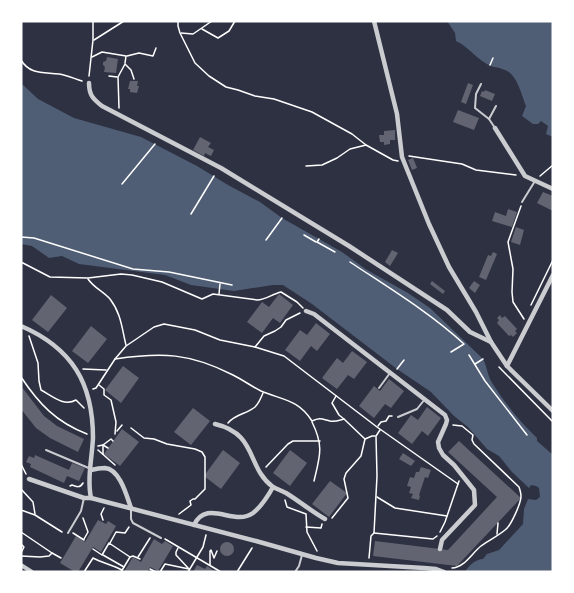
<svg xmlns="http://www.w3.org/2000/svg" width="574" height="593" font-family="Karla,sans-serif">
<style>
.water{fill:#4f5d75}
.building{fill:#626471}
.lines{fill:none;stroke-linecap:round;stroke-linejoin:round}
.path{stroke:#fff;stroke-width:1.5}
.service{stroke:#caccd0;stroke-width:2}
.pedestrian{stroke:#caccd0;stroke-width:4}
.minor{stroke:#caccd0;stroke-width:4.5}
</style>
<rect width="100%" height="100%" fill="#2d3142"/>
<g class="water">
<path d="M447,21H553V137L546,134L548,126L541,121L538,124H533L522,116L526,106C522,96 519,83 512,75C507,69 498,68 491,66C478,61 469,47 456,41L455,33Z"/>
<path d="M21,83L38,99L74,118L141,137L197,166L228,185L260,202L282,218L342,252L367,270L408,293L430,308L483,359C487,366 487,374 491,381C504,402 519,421 537,438V441L553,455V572H465C468,566 476,559 483,559L487,554L499,550L523,524L524,509L528,499L536,500L540,497L539,488L536,486L531,485L529,488L512,472L499,456L487,449L468,427L454,416L431,392L397,369L312,304L283,285H273L234,291L191,285L165,275L79,264L62,256L49,258L32,246L21,244Z"/>
</g>
<g class="building">
<polygon points="107,57 118,59 116,73 104,72 105,67 103,65 103,62 106,61"/>
<polygon points="130,81 138,81 137,86 139,86 137,93 130,92 130,89 128,89"/>
<polygon points="468,83 473,85 466,104 461,102"/>
<polygon points="485,90 495,94 492,101 480,96 482,91 484,92"/>
<polygon points="458,110 479,118 474,130 453,122"/>
<polygon points="395,130 395,140 390,140 390,144 384,145 384,142 380,142 379,135 384,135 384,131"/>
<polygon points="200,137 211,143 208,147 214,150 211,156 205,153 204,156 193,150"/>
<polygon points="413,158 417,168 412,170 408,160"/>
<polygon points="543,192 553,196 553,211 537,203"/>
<polygon points="508,209 517,212 512,227 492,221 495,212 506,216"/>
<polygon points="516,227 524,230 520,245 511,242"/>
<polygon points="392,250 398,253 390,266 385,262"/>
<polygon points="493,252 497,254 486,280 479,277 488,255 491,256"/>
<polygon points="432,281 445,291 443,294 430,284"/>
<polygon points="474,281 480,285 475,293 469,288"/>
<polygon points="279,294 293,305 280,323 273,318 262,333 247,322 262,302 269,307"/>
<polygon points="51,295 67,308 48,332 32,320"/>
<polygon points="500,315 502,318 505,316 517,329 515,331 517,333 513,337 511,335 509,336 497,323 499,320 497,318"/>
<polygon points="316,323 330,334 317,351 311,346 300,361 285,350 300,330 307,335"/>
<polygon points="91,326 107,339 88,363 72,351"/>
<polygon points="352,351 367,362 354,379 348,375 337,389 322,378 337,358 343,363"/>
<polygon points="123,366 139,378 121,403 105,390"/>
<polygon points="389,379 404,391 391,408 385,404 374,418 359,406 374,386 380,391"/>
<polygon points="21,386 44,416 57,426 84,439 78,452 50,438 36,428 21,409"/>
<polygon points="427,407 441,418 428,436 422,431 412,444 398,433 411,415 418,420"/>
<polygon points="193,408 210,421 191,445 174,432"/>
<polygon points="122,429 139,442 120,466 104,454"/>
<polygon points="459,441 521,498 457,566 373,556 375,541 448,550 497,497 448,452"/>
<polygon points="223,450 240,463 221,489 204,476"/>
<polygon points="290,450 307,463 290,486 273,473"/>
<polygon points="403,453 415,461 411,466 399,459"/>
<polygon points="35,455 69,470 72,463 85,468 79,481 67,476 64,483 30,467 31,464 26,462 29,456 34,458"/>
<polygon points="421,467 431,470 428,478 425,477 419,495 420,496 419,500 411,498 413,494 409,493 411,487 407,486 410,477 414,478 416,472 419,472"/>
<polygon points="330,481 347,493 329,517 312,504"/>
<polygon points="98,520 106,524 108,521 116,526 101,552 93,547 78,572 75,572 60,563 76,536 85,542"/>
<polygon points="154,539 162,544 165,541 173,546 158,571 150,567 147,572 124,572 133,557 141,562"/>
<circle cx="227" cy="549" r="7"/>
<polygon points="197,565 205,569 207,566 216,572 193,572"/>
</g>
<g class="lines">
<g class="path">
<polyline points="178,21 178,26 180,33 195,63 209,76 226,87 238,90 255,96 274,99 312,112 352,134 366,145"/>
<polyline points="202,29 218,38 229,31 235,21"/>
<polyline points="181,33 193,34 212,21"/>
<polyline points="94,40 124,21"/>
<polyline points="127,56 139,53 153,56 156,48"/>
<polyline points="92,57 102,52 126,56 125,63"/>
<path d="M21,60C30,75 44,72 59,74C67,75 75,79 82,81"/>
<polyline points="490,65 493,58"/>
<polyline points="89,76 93,40 93,21"/>
<polyline points="109,76 117,77"/>
<polyline points="119,108 118,77 125,64 131,70 134,79"/>
<polyline points="409,156 462,164 476,170 516,175"/>
<polyline points="306,166 322,165 337,158 350,149 366,145 393,160 398,161"/>
<polyline points="540,176 553,165"/>
<polyline points="122,184 155,144"/>
<polyline points="521,206 508,242 513,269 512,292 513,302 524,319"/>
<polyline points="191,214 214,176"/>
<polyline points="304,235 316,242"/>
<polyline points="21,237 34,238 133,269 169,272 232,285"/>
<polyline points="319,239 317,242 335,252"/>
<polyline points="266,240 282,218"/>
<path d="M21,262L50,277L88,278L121,274L132,275L162,282L202,299L213,294L257,300C266,300 272,294 281,292L297,302L303,308"/>
<path d="M350,262C389,288 429,312 464,344L451,352"/>
<path d="M88,279C94,288 103,291 110,299C121,313 122,329 126,345"/>
<polyline points="219,294 220,284"/>
<polyline points="531,305 553,260"/>
<path d="M29,336L38,363L39,381L41,390C52,396 64,407 76,400L84,408"/>
<polyline points="255,347 264,336 275,331 281,327 286,320 300,313"/>
<polyline points="469,355 485,381 527,435"/>
<path d="M115,359C162,352 190,353 233,375C243,380 251,386 261,391C282,400 298,399 312,421C320,417 322,419 330,421C335,422 340,420 344,419L365,439"/>
<polyline points="475,364 483,359"/>
<polyline points="499,367 553,422"/>
<polyline points="83,369 106,370"/>
<polyline points="397,369 404,360"/>
<path d="M21,377C39,404 56,422 87,434"/>
<polyline points="99,385 104,389 104,395 111,400 116,422 115,434"/>
<polyline points="93,389 96,388 115,359 126,346 154,327 164,324 195,330 220,340 255,347 284,356 377,427 458,484"/>
<polyline points="336,396 332,403 339,415 344,419"/>
<path d="M312,422C324,446 320,456 314,481"/>
<path d="M228,423C235,414 247,414 255,407C259,403 261,398 263,393"/>
<polyline points="378,426 381,422 386,421 389,416 392,416"/>
<polyline points="131,428 144,438 154,439 167,444 195,449 202,452 205,457 205,489 195,499 193,499 190,501 191,505 179,514"/>
<polyline points="117,431 122,425"/>
<polyline points="98,446 103,445 108,448"/>
<polyline points="98,450 115,465"/>
<polyline points="103,454 103,445 111,439 113,441"/>
<polyline points="21,464 26,474"/>
<polyline points="266,467 288,444 293,441 320,441"/>
<path d="M70,486L72,485C77,487 80,488 83,483"/>
<polyline points="21,489 33,502 35,514"/>
<polyline points="377,497 395,508 447,516"/>
<polyline points="285,500 287,507 306,514 307,532 317,551"/>
<polyline points="21,510 35,515 62,532"/>
<polyline points="83,518 88,532 84,539"/>
<polyline points="332,518 348,498 344,479 346,473 361,456 365,439 372,436 375,436"/>
<polyline points="103,520 101,514 104,508"/>
<polyline points="306,527 321,528 322,524"/>
<polyline points="21,532 52,553 49,556 40,557 21,556"/>
<polyline points="440,532 445,522 459,481"/>
<polyline points="73,533 84,540"/>
<polyline points="374,533 433,539 437,536"/>
<polyline points="497,534 498,523"/>
<polyline points="165,539 221,572"/>
<polyline points="110,543 116,532 125,533 129,527"/>
<polyline points="21,544 24,547 21,553"/>
<polyline points="93,549 102,555 109,543 130,557 133,556 140,559"/>
<polyline points="52,553 61,558"/>
<polyline points="103,555 124,567"/>
<polyline points="138,557 150,538"/>
<polyline points="369,558 371,536 374,533 377,476 376,436 380,430"/>
<polyline points="210,565 210,551 211,550 214,558 217,551"/>
<path d="M452,568C464,568 472,553 481,546C489,540 498,536 505,530C511,526 521,503 521,496C521,493 520,490 519,487L474,444L472,440L473,435L462,426L453,425"/>
<polyline points="150,569 156,572"/>
<path d="M84,572L93,558C102,563 113,565 122,570"/>
<polyline points="121,572 130,557"/>
<polyline points="160,572 165,564 189,569 176,555 176,552 178,548"/>
<polyline points="188,572 203,547 206,535"/>
<polyline points="237,572 252,548"/>
</g>
<g class="service">
<polyline points="481,84 476,94 475,108 489,119"/>
<polyline points="495,128 489,119 496,106"/>
<polyline points="522,202 535,181"/>
<polyline points="379,388 390,373"/>
<polyline points="398,417 417,409 425,399"/>
<polyline points="46,450 91,469"/>
<polyline points="131,508 131,519 133,523 161,538"/>
<polyline points="68,533 81,511 84,498"/>
<polyline points="295,572 299,566 302,555"/>
</g>
<polyline class="pedestrian" points="21,565 32,572"/>
<g class="minor">
<polyline points="374,21 397,114 402,157 429,224 449,267 476,312 491,342 507,366 553,411"/>
<path d="M89,83C89,95 93,99 102,106L221,168L349,246L447,310L470,332L491,342"/>
<polyline points="495,128 525,176 553,189"/>
<polyline points="306,311 314,314 445,415 447,420 446,424 438,442 439,448 443,455 454,465 474,490 475,505 442,540 440,549"/>
<path d="M21,326C72,348 93,383 93,438C92,458 87,479 91,498"/>
<polyline points="507,366 553,275"/>
<path d="M215,424C258,434 246,467 273,487C277,489 282,491 286,493C299,501 311,511 325,519"/>
<path d="M91,470C95,469 101,468 105,468C120,469 127,497 131,508"/>
<polyline points="29,479 84,498 91,498 256,541 316,558 338,563 424,568 436,569 444,572"/>
<path d="M194,525C207,498 234,527 253,513C262,506 268,496 273,487"/>
</g>
</g>
<rect width="574" height="593" fill="none" stroke="#ffffff" stroke-width="45"/>
</svg>
